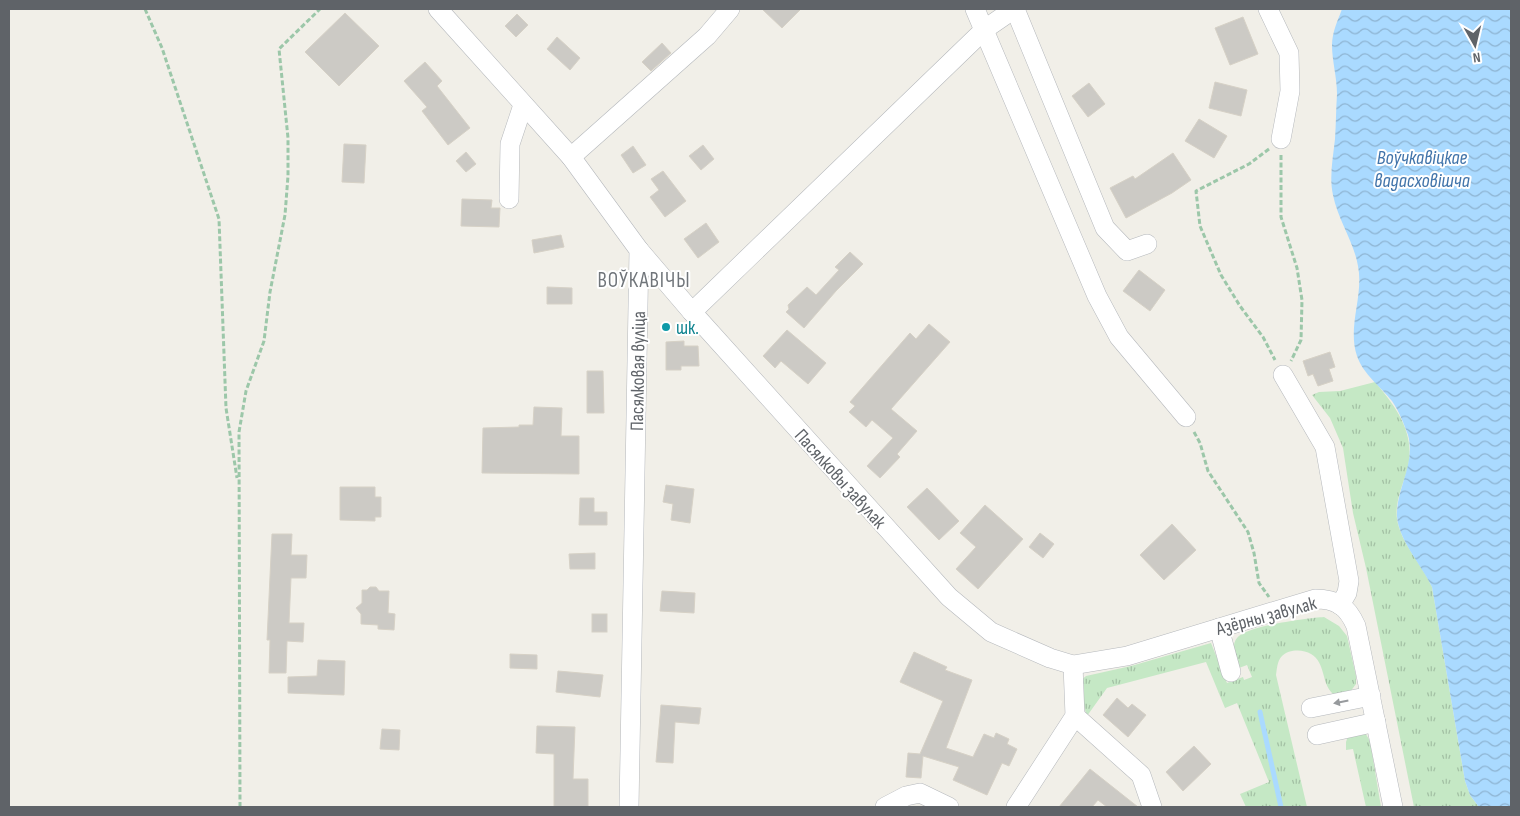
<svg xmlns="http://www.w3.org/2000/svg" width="1520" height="816" font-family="'Sofia Sans Condensed',sans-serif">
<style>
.grass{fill:url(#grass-tufts)}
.water{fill:url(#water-waves)}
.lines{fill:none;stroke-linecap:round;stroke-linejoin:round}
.stream{stroke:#aadaff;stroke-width:5}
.building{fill:#cccac5;stroke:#d6d1c6}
.minor-casing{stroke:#b5b8bc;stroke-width:20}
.path{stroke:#9cc7a9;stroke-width:3;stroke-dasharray:5 2.5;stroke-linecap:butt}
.minor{stroke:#fff;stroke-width:19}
.oneway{fill:#979a9d}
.culture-dot{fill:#0f9aa8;stroke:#fff;stroke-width:2}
.labels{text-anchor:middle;stroke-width:4;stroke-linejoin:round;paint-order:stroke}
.culture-label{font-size:19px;fill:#0d838f;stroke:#fff;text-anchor:start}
.street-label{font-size:19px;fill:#5f6368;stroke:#fff}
.water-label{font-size:20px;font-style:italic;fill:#4174aa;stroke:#fff}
.quarter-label{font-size:21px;letter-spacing:1px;fill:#70757a;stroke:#fff}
</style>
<defs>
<pattern id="grass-tufts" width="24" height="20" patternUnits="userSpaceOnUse" patternTransform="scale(1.25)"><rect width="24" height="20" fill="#c5e8c5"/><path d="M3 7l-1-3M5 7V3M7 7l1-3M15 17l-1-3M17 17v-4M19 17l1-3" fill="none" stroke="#a3c0a4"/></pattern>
<pattern id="water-waves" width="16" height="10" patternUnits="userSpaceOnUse" patternTransform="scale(1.25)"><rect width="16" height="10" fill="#aadaff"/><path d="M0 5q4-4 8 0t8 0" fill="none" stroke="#8eb4d2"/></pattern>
</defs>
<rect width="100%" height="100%" fill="#f1efe8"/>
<g class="grass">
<path d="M1375,382C1398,409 1418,437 1406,474C1401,489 1395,504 1397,519C1401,544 1422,564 1432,587L1465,781L1470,795L1479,807H1414L1366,568L1353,513L1343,448L1330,418L1312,395L1319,392L1340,391Z"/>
<path d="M1324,617L1339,626L1347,636L1356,676V684L1350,692L1333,694C1321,683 1326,663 1311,654C1303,649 1289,649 1282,656C1277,661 1277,669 1276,675L1307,807H1246L1240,794L1269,782L1237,703L1225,708L1206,662L1107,688L1087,716L1078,689L1079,682L1086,676L1131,666L1211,643L1227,683L1243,677L1244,680L1252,677L1247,665L1239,668C1237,659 1230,646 1237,638C1246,626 1308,618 1324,617Z"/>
<polygon points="1364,731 1370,741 1381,807 1366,807 1353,749 1346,750 1346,742 1348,736"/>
</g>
<path class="water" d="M1342,9H1511V807H1479L1470,795L1465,781L1432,587C1422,566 1398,539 1397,516C1396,488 1416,464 1408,435C1404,424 1399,411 1392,401C1381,387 1363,374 1357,356C1347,326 1364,296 1358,266C1354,242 1338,220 1333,195C1329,177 1333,158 1335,139C1336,124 1336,109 1337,94C1337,77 1332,61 1332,45C1332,32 1338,20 1342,9Z"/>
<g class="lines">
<polyline class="stream" points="1260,712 1281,807"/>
</g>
<g class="building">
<polygon points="762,9 801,9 782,28"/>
<polygon points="345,13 379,46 339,86 305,52"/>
<polygon points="517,14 528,25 516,37 505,26"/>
<polygon points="1243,17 1258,54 1230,65 1215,28"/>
<polygon points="557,37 580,58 570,70 547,49"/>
<polygon points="662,43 671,53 651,71 642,62"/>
<polygon points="425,62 442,81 437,86 470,128 448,145 422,111 427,107 404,81"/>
<polygon points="1215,82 1247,90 1241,116 1209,108"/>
<polygon points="1089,83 1105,104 1088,117 1072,96"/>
<polygon points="1199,119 1227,136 1214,158 1185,141"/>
<polygon points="344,144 366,145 364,183 342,182"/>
<polygon points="703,145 714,159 701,170 689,156"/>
<polygon points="633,146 646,165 633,173 621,155"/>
<polygon points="466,152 476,164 466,172 456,161"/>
<polygon points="1173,153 1191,180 1172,193 1126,218 1110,188 1133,176 1135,179"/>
<polygon points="663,171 686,201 665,217 650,197 659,190 651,179"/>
<polygon points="462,199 492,200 491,208 500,208 499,227 461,226"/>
<polygon points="706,223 719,242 698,258 684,239"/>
<polygon points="561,235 564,247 534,253 532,240"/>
<polygon points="850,252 863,264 836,291 804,328 786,312 789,309 788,305 807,287 816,295 839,270 835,267"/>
<polygon points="1139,270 1165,290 1150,311 1123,291"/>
<polygon points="547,287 572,288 572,304 547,304"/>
<polygon points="929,324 950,342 891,409 917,431 897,454 900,457 880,478 867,466 893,438 872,420 866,427 849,412 855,406 850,402 910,333 916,339"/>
<polygon points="787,330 826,363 808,384 781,361 775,368 763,356"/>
<polygon points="684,341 684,346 698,346 699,366 681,366 681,370 666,370 666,342"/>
<polygon points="1330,352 1335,367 1329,369 1333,381 1318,386 1313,374 1308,376 1303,361"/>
<polygon points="587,371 603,371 604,413 587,413"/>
<polygon points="534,407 562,408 561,436 579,436 579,474 482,473 483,428 519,427 519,425 533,425"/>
<polygon points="666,485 694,489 690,523 671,520 673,504 663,502"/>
<polygon points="340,487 375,487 375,497 381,497 381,517 375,517 375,521 340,520"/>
<polygon points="927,488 959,521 939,540 907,507"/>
<polygon points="580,498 594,498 594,512 607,512 607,525 579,525"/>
<polygon points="985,505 1023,539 978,589 956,569 976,547 960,533"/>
<polygon points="1172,524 1196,550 1164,580 1140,555"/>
<polygon points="1040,533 1054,544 1043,558 1029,547"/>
<polygon points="272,534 292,534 291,555 307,555 306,578 291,578 289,623 304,623 303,642 287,641 286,673 269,673 270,640 267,640"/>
<polygon points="595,553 595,569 570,569 569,554"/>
<polygon points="370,587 376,587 379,591 389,591 388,613 395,614 394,630 378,629 378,625 361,624 361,614 356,608 362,603 362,590 367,590"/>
<polygon points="662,591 695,593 694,613 660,611"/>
<rect x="592" y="614" width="15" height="18"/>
<polygon points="914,652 947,667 945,670 972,680 946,748 973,757 984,734 994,738 996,733 1009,739 1007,744 1017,749 1009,766 1002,763 987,795 953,780 959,767 923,756 921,778 906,777 908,753 920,754 943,701 900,682"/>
<polygon points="510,654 537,655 537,669 510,668"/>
<polygon points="318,660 345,661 344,695 288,693 288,677 317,676"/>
<polygon points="558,671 603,675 600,697 556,692"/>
<polygon points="1117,698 1128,708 1132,704 1146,715 1128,737 1103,715"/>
<polygon points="661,705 701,708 699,724 675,722 673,763 656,762"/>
<polygon points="537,726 575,727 573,779 588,779 588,807 554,807 554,754 536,753"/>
<polygon points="382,729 400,730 399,750 380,749"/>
<polygon points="1194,746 1211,764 1183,791 1166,772"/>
<polygon points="1090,769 1138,807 1107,807 1098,800 1092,807 1059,807"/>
</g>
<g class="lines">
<g class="minor-casing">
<g id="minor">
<polyline points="438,9 571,157 639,250 629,807"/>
<polyline points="975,9 1097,296 1119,337 1186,417"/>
<polyline points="1015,9 1105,228 1127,251 1147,244"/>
<polyline points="1268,9 1289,53 1290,91 1281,139"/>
<polyline points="571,157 707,36 730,9"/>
<polyline points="509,199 510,144 523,105"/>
<path d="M639,250L692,312L949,597L991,632L1050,658L1073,665L1127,656L1315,599C1337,599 1347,606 1356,626L1393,807"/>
<polyline points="692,312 985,29 1014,9"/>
<polyline points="1283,375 1325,447 1349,581 1347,593 1340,605"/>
<polyline points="1219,628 1231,672"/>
<polyline points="1311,708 1371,696"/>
<polyline points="1075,716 1141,775 1152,807"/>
<polyline points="1317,735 1376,722"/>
<polyline points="885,807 906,796 920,793 949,807"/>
<polyline points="1016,807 1075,716 1073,665"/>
</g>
</g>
<g class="path">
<polyline points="145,9 162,48 219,219 226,408 237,478"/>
<polyline points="1269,149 1249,164 1196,191 1200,226 1221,275 1240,306 1263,337 1275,360"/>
<polyline points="1281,155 1281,217 1297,268 1302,300 1301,340 1291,361"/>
<polyline points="1194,432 1200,443 1208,471 1248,532 1254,553 1259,583 1269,597"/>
<polyline points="240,807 239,432 246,391 264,341 270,292 285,215 288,176 288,138 279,49 320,9"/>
</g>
<use href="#minor" class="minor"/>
</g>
<defs><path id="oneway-solid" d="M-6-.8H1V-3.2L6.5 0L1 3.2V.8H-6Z" transform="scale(1.25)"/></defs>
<use class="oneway" href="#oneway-solid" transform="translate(1341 702) rotate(169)"/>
<circle class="culture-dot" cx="666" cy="327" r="5"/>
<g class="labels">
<g class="culture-label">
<text x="676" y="334">шк.</text>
</g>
<g class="street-label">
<text transform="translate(637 371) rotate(-89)" y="7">Пасялковая вуліца</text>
<text transform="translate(841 478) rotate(48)" y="7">Пасялковы завулак</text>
<text transform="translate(1266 615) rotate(-15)" y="7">Азёрны завулак</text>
</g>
<g class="water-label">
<text x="1422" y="164">Воўчкавіцкае<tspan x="1422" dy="23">вадасховішча</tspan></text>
</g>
<g class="quarter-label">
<text x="644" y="287">ВОЎКАВІЧЫ</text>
</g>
</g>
<rect width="1520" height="816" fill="none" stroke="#5f6368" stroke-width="20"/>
<g transform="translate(1475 45) rotate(172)" stroke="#ffffff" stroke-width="4" paint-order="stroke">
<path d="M0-4L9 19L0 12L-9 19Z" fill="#5f6368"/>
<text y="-8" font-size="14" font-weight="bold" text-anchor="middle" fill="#5f6368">N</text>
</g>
</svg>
